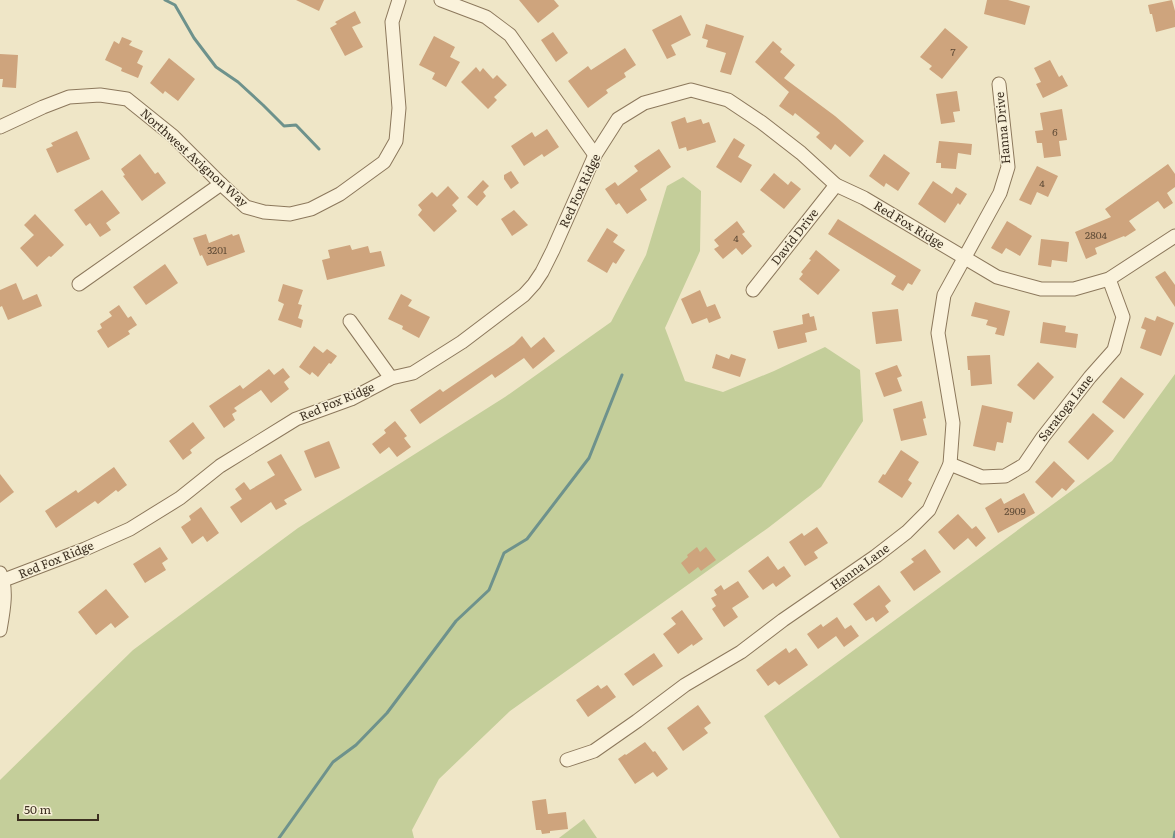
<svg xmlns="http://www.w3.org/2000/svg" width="1175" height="838" font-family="Literata,serif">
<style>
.green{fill:#c4ce9a}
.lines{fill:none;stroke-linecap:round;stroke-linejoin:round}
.stream{stroke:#6e928c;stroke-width:3}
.building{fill:#cea47d}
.street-casing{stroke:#8c785c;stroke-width:15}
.street{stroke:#faf2db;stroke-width:13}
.labels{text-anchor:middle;stroke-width:3;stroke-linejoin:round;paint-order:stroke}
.number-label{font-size:10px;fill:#604c37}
.street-label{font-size:12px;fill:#3c2f20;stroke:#f6efd7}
</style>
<rect width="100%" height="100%" fill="#efe6c7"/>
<g class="green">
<polygon points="683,177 701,191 700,251 665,328 685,381 723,392 774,371 825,347 860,370 863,421 821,487 768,528 510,711 439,779 412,830 414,838 0,838 0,780 133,650 298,528 505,397 611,322 646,255 667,186"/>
<polygon points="1175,374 1175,838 840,838 764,716 1112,461"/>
<polygon points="584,819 597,838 559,838"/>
</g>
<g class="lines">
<g class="stream">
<polyline points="165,0 175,5 194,38 216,67 238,82 263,105 284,126 296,125 319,149"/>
<polyline points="279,838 333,762 356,745 387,713 456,621 489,590 504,553 527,539 589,458 622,375"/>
<polyline points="1174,838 1175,832"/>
</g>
</g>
<g class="building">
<polygon points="296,0 324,0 319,11"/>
<polygon points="519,0 554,0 559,6 538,23"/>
<polygon points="987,0 1008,0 1030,6 1025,25 984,14"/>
<polygon points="1172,0 1175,11 1175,27 1156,32 1152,14 1150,14 1148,5"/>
<polygon points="355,11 361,23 352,27 363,47 345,56 330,28 337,24 335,22"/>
<polygon points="681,15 691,35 671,45 676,55 667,59 652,30"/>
<polygon points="706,24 744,36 731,75 720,72 726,53 706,47 708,40 702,38"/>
<polygon points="945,28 968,47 942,79 929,69 932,66 920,57"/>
<polygon points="553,32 568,53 556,62 541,40"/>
<polygon points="434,36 455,47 450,57 460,62 446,87 432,79 435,73 419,65"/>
<polygon points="122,37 132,41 129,45 143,51 137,63 143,66 138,78 121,71 122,68 105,60 114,41 119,44"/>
<polygon points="773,41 782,49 780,52 795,65 784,78 835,116 864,141 850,157 835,144 831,150 816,137 820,133 795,113 793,116 779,106 789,92 755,62"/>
<polygon points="625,48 636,65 624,73 626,77 606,90 608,93 588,108 568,81 588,66 591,70"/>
<polygon points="0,54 18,55 16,88 2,87 3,79 0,79"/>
<polygon points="169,58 195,79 178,101 165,91 163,94 150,83"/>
<polygon points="1050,60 1059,77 1062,75 1068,86 1043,98 1036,84 1041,82 1034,68"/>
<polygon points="476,67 480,72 483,68 493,79 497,75 507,85 494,97 497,100 488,109 461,82"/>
<polygon points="957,91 960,111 953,112 955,122 941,124 936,94"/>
<polygon points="1062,109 1067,140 1059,141 1061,156 1044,158 1042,143 1037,143 1035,131 1043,130 1040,113"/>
<polygon points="685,117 687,123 701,119 703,124 709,122 716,142 687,151 686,147 679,149 671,122"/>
<polygon points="547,129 559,147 544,157 542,154 524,166 511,146 532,132 535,137"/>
<polygon points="77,131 90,159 57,173 46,149 53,146 51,143"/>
<polygon points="734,138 745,145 738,157 752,165 741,183 716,167"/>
<polygon points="939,141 972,144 971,155 958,153 956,169 941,168 941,163 936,163"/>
<polygon points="659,149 671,167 640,189 647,200 627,214 619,203 616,205 605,189 615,182 618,186 638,171 634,166"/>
<polygon points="140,154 155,174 158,172 166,183 142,201 123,176 125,175 121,169"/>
<polygon points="884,154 910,173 898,191 886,183 884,187 869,176"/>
<polygon points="1168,164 1175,174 1175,187 1167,193 1173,203 1164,209 1158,201 1129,221 1136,230 1125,237 1124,236 1095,248 1097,254 1086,259 1075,232 1111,217 1105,209"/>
<polygon points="1037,166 1058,176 1048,197 1037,192 1031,205 1019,200"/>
<polygon points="511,171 519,183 511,189 504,179 504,175"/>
<polygon points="774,173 788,185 791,181 801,189 784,209 760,190"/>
<polygon points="483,180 489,186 483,192 486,196 477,206 467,197"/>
<polygon points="933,181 952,194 956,187 967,194 960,205 958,203 945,223 918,204"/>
<polygon points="448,186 459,198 452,205 457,211 434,232 418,215 422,210 418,205 432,192 437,197"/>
<polygon points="102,190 120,213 106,223 111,230 100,237 90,223 86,226 74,210"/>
<polygon points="514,210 528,225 512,236 501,219"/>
<polygon points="35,214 64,245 51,257 49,256 37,267 20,248 34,235 24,225"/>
<polygon points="838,219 921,270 912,285 908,283 903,291 891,284 896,276 828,234"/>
<polygon points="737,221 745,232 742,234 752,246 742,255 736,248 723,259 714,249 719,246 714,240"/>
<polygon points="1007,221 1032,236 1020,256 1006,248 1002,254 991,248"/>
<polygon points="607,228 618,235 613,242 625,250 616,264 613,262 607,273 587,261"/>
<polygon points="206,234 209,243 232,234 233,236 239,234 245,252 207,266 202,255 200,256 193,238"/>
<polygon points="1041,239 1069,242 1067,262 1052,260 1051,267 1038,265"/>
<polygon points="350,245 352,250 368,246 370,253 381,251 385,266 327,280 322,260 330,258 328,250"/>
<polygon points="816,250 840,270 818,295 799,279 803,274 801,272 811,260 809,259"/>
<polygon points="165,264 178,283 146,305 133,287"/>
<polygon points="1165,271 1175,285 1175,307 1155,277"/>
<polygon points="16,283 23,300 37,294 42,306 8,320 2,306 0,307 0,290"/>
<polygon points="283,284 303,290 298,304 302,305 298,318 303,320 301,328 278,320 284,304 278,301"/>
<polygon points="700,290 707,307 715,304 721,318 709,323 707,318 692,324 681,299"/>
<polygon points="401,294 412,300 408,306 430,317 419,338 402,329 403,326 388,319"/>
<polygon points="975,302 1010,311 1004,336 995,334 997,328 986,325 988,320 971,316"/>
<polygon points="119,305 128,318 131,316 137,325 128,331 130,334 108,348 97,331 102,328 100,324 112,316 109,312"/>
<polygon points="898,309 902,341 876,344 872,312"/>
<polygon points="809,313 810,317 814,316 817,330 805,333 807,342 778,349 773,331 803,324 802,315"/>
<polygon points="1157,316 1174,323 1161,356 1140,348 1146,330 1141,328 1145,317 1155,321"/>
<polygon points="1043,322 1066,326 1065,332 1078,334 1076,348 1040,343"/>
<polygon points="522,336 531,348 544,337 555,351 533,369 524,358 495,378 492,374 420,424 410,410 440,389 443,392 514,344"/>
<polygon points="314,346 323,353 327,349 337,356 331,364 329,363 318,377 312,372 310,375 299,367"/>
<polygon points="716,354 729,359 731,354 746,359 740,377 712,368"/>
<polygon points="990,355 992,384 971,386 970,370 968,370 967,356"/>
<polygon points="1038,362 1054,377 1034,400 1017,385"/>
<polygon points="897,365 902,376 897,378 902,391 884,397 875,373"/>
<polygon points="283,368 290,377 284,382 289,389 271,403 261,390 234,408 237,411 232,414 235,420 224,428 209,406 240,385 243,389 269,369 274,375"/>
<polygon points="1121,377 1144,394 1124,419 1102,402"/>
<polygon points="922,401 926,418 923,419 927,435 901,441 893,409"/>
<polygon points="982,405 1013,412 1011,423 1007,422 1003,443 997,442 995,451 973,446"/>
<polygon points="1093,413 1114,431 1088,460 1068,442"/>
<polygon points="395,421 407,436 404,438 411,447 397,457 389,447 380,454 372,444 386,433 384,430"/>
<polygon points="193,422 205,438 190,450 192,453 183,460 169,441"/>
<polygon points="329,441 340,468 315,478 304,451"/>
<polygon points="901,450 919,462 908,480 912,483 902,498 878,482 883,474 885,475"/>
<polygon points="281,454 302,490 284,500 287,504 276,510 271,502 241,523 230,507 242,499 235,489 244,482 250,490 275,475 267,462"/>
<polygon points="1054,461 1075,481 1066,491 1062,488 1052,498 1035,482"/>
<polygon points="114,467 127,485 118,492 116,490 98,504 95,501 56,528 45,511 76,490 78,493"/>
<polygon points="0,474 14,492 0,503"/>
<polygon points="1024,493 1035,513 998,533 985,508 1001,498 1004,504"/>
<polygon points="201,507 219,533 207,542 203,536 192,544 181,527 191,520 189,516"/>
<polygon points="958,514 972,529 976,526 986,538 976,547 968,538 954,550 938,532"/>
<polygon points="817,527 828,543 814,552 818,558 805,566 789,542 802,533 804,536"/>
<polygon points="160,547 168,559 162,563 166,570 145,583 133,564"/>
<polygon points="697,547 700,552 706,547 716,560 701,571 698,567 689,574 681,563 688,557 687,555"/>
<polygon points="925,549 941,572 914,591 900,572 914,562 911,559"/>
<polygon points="768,556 778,570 784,566 791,576 776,587 773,583 763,590 748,571"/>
<polygon points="738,581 749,597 732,608 738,617 724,627 712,609 716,606 711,598 717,595 714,590 721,585 724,590"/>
<polygon points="879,585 891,601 885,606 889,612 876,622 873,617 866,621 853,604"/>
<polygon points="106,589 129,617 115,628 111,623 96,635 78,612"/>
<polygon points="682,610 703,639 693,646 692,644 678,654 663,634 676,624 671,618"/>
<polygon points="837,617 845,629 851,625 859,636 844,647 836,636 818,649 807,634 821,624 823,627"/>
<polygon points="786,648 789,653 796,648 808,665 779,685 775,681 768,686 756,670"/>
<polygon points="654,653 663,666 633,686 624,674"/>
<polygon points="598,685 601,689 607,685 616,697 588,717 576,700"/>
<polygon points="698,705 711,723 704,728 708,733 683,751 667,728"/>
<polygon points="645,742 653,752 655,751 668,769 657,777 653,772 635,784 618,759 625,754 626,755"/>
<polygon points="546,799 548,814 566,812 568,829 550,831 550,833 542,834 541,830 536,830 532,801"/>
</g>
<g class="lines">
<g class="street-casing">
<g id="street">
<polyline points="441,0 486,17 510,35 595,155"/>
<polyline points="0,127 43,107 69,97 100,95 127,99 173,136 221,184 246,207 264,212 290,214 311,209 340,194 384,162 396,141 399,108 392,22 399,0"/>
<polyline points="79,284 221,184"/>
<polyline points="753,290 836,185"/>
<polyline points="350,321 391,378"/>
<polyline points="950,464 982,477 1005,476 1024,465 1043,437 1090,377 1114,350 1123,317 1109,279"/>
<polyline points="4,580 85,549 130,529 180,498 220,466 296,419 351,399 391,378 413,373 462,342 524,295 534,284 542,272 553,250 595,155 618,119 644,103 691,90 728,100 761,122 801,153 836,185 864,198 997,277 1041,289 1074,289 1109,279 1175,236"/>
<path d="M0,630C3,613 8,588 0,573"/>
<polyline points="567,760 594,751 637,721 685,685 741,652 783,620 876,556 907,532 929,510 950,464 953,423 938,333 944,295 1000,193 1008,167 999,84"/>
</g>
</g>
<use href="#street" class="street"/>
</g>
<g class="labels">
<g class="number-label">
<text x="953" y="56">7</text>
<text x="1055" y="136">6</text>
<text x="1042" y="187">4</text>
<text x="1096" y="239">2804</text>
<text x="736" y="242">4</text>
<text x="217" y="254">3201</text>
<text x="1015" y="515">2909</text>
</g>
<g class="street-label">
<text transform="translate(1003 128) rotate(-95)" y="4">Hanna Drive</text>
<text transform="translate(194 158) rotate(42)" y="4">Northwest Avignon Way</text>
<text transform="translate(580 191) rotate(-65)" y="4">Red Fox Ridge</text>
<text transform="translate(909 225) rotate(31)" y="4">Red Fox Ridge</text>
<text transform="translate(795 237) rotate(-52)" y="4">David Drive</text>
<text transform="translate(337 402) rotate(-23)" y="4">Red Fox Ridge</text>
<text transform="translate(1066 408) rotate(-52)" y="4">Saratoga Lane</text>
<text transform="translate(56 560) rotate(-22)" y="4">Red Fox Ridge</text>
<text transform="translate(860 567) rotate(-36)" y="4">Hanna Lane</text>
</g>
</g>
<path d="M18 814v6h80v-6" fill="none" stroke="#3c2f20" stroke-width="2"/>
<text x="24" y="814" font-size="12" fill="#3c2f20" stroke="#f6efd7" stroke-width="3" paint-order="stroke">50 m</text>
</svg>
